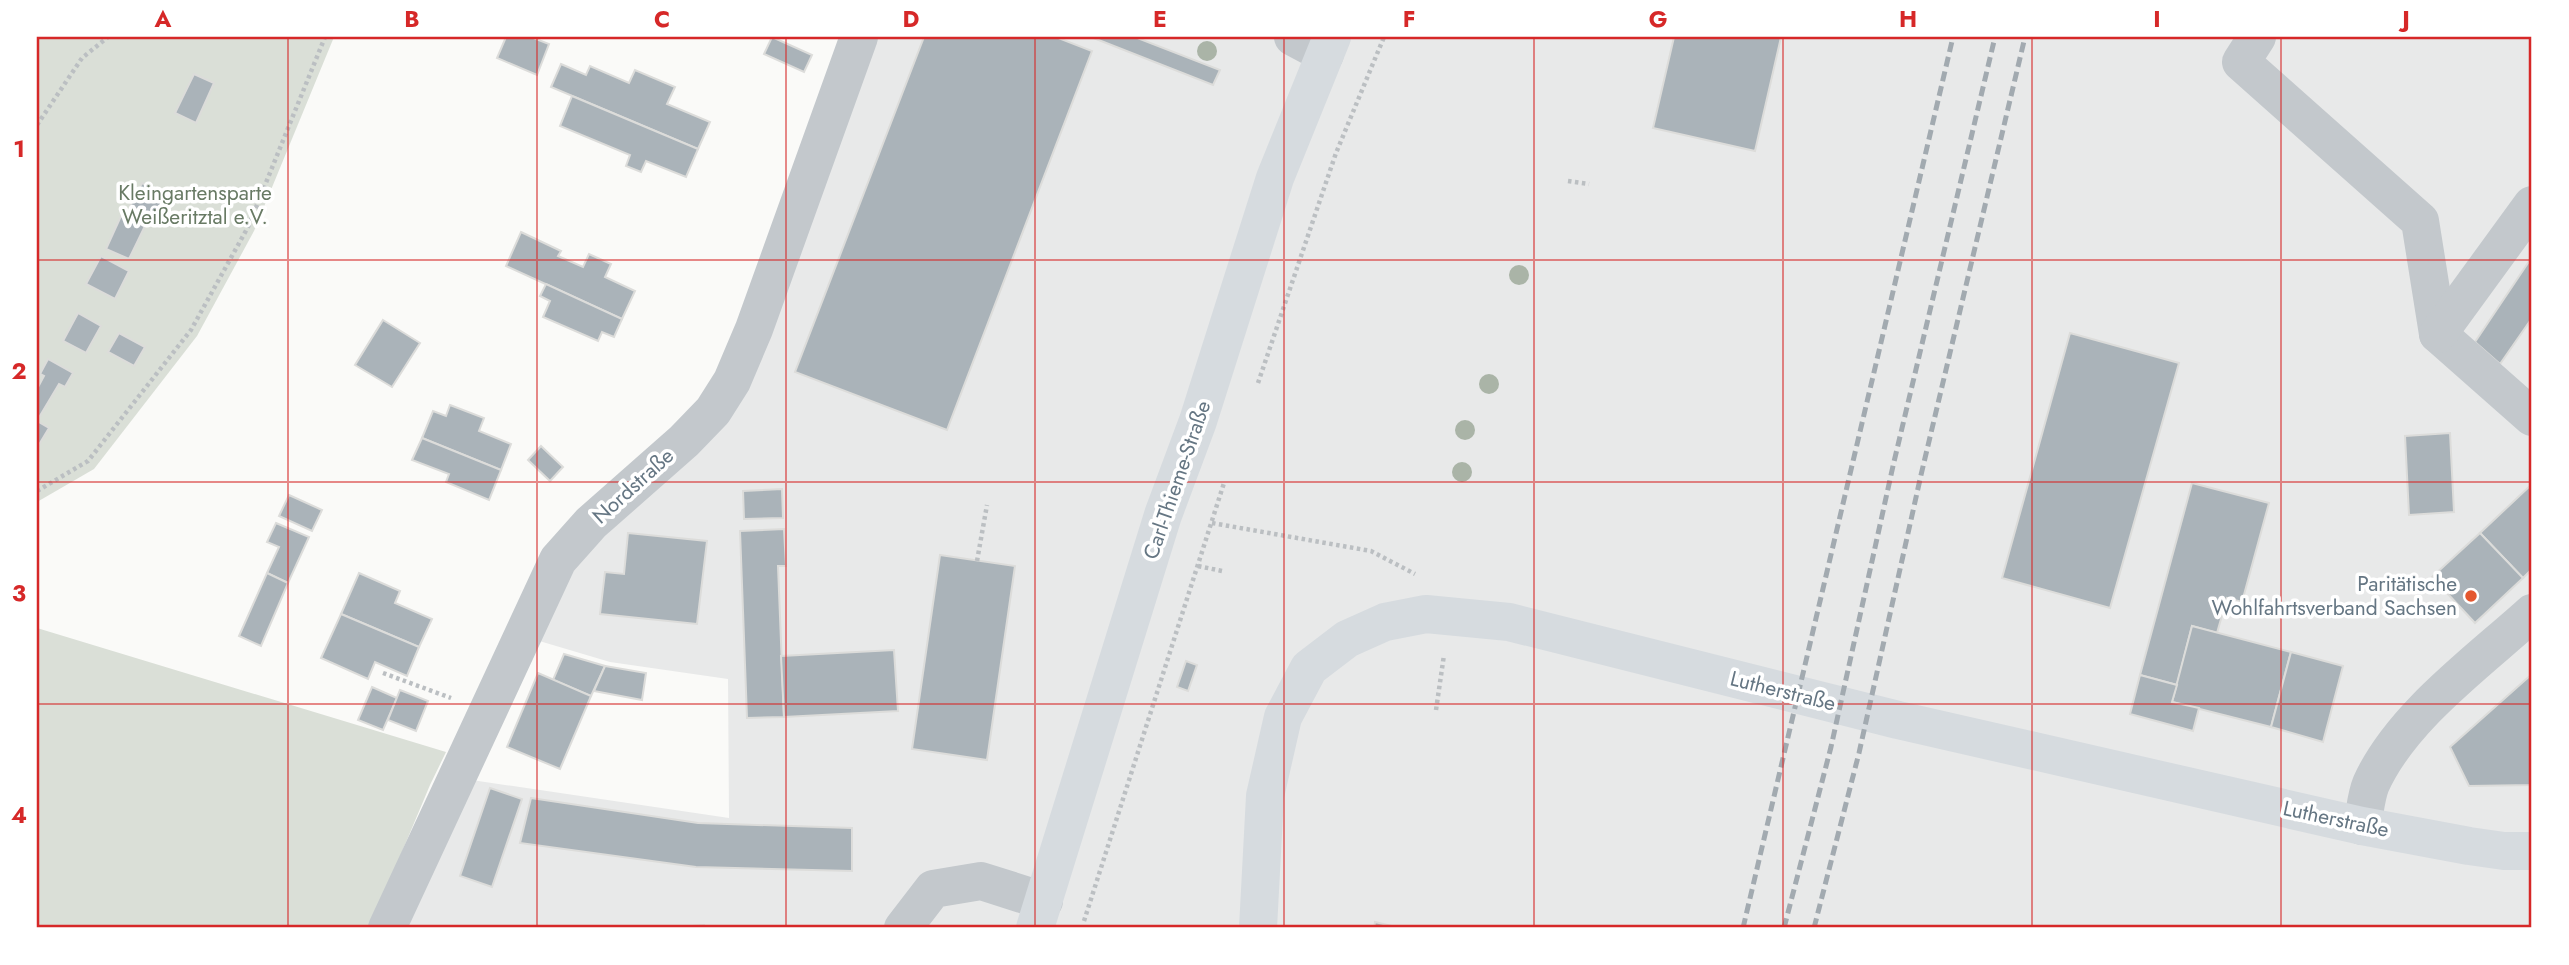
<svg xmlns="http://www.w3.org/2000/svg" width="2569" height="965" font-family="Jost,sans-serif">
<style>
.built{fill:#e8e9e9}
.green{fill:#dadfd7}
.building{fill:#aab3b9;stroke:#dcdcda;stroke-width:2}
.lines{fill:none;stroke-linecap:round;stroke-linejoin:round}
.path{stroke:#bbbfc2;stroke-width:4.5;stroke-dasharray:3.5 3.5;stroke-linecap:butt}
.minor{stroke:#c3c8cc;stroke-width:38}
.major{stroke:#d6dbdf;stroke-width:38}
.rail{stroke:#a2aab0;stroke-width:5;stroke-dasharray:10 5;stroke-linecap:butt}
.tree{fill:#aab4a7}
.grid{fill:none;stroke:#d62828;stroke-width:2;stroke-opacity:0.55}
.poi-dot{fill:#e4572e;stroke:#fff;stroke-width:2.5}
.labels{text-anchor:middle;stroke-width:7;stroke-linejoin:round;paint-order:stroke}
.park-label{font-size:21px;fill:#687a64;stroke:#fff}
.street-label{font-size:21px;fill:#657683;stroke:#fff}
.poi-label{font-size:21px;fill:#657683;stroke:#fff;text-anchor:end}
.neatline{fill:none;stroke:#d62828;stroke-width:2.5}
.grid-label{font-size:23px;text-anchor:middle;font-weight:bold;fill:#d62828}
</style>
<rect width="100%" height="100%" fill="#fafaf8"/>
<polygon class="built" points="870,37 2532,37 2532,928 403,927 465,779 729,818 728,679 610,662 536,640 569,571 733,411"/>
<g class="green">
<polygon points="37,37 334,37 254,231 197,336 94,469 37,502"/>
<polygon points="37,628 446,752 430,785 370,928 37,928"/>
</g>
<g class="building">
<polygon points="506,37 531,37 549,44 537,75 497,58"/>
<polygon points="772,37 812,55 804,72 764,54"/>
<polygon points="924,37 1056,37 1092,51 947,430 795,372"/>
<polygon points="1091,37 1135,37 1220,70 1213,85"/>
<polygon points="1674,37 1781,37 1755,151 1653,128"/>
<polygon points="561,64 586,75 590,66 629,83 635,70 675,87 667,104 710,122 698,149 551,87"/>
<polygon points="194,74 214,83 196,123 175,113"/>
<polygon points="572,96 698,149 686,177 646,161 641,172 626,166 630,155 560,126"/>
<polygon points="142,183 166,195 154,218 130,206"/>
<polygon points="121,216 145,226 129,259 106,249"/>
<polygon points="521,232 561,251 558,256 583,267 589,254 611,264 605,277 635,291 622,319 506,266"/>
<polygon points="101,256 129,271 115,299 86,284"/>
<polygon points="2532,257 2532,318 2500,364 2475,342"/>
<polygon points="546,284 622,319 614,337 602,332 598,341 543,317 550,301 540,296"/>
<polygon points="78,313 101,326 86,353 63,341"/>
<polygon points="383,320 420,343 392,387 355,365"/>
<polygon points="119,333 145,347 134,366 108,352"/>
<polygon points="2070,333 2179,363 2110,608 2002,578"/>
<polygon points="48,359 73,373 65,387 59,384 37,421 49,428 37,448 37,389 44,376 40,374"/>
<polygon points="450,405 484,418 479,431 511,444 501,470 422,438 433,411 446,416"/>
<polygon points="2450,433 2454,512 2409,515 2405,436"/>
<polygon points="422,438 501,470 489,500 446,482 449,474 412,460"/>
<polygon points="541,446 563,467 550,481 528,460"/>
<polygon points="2192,483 2269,503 2242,602 2227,598 2217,633 2192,626 2177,685 2140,675"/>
<polygon points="2532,484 2532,569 2523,578 2480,533"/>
<polygon points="782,489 783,518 744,519 743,491"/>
<polygon points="289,495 322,510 312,531 279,516"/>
<polygon points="276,523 309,537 288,583 267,573 279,547 267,542"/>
<polygon points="784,529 786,566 778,566 784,717 747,718 740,531"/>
<polygon points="628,533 707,541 697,624 600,614 605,572 624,574"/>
<polygon points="2480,533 2523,578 2475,623 2432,577"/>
<polygon points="940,555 1015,566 987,760 912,749"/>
<polygon points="267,573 288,583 261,646 239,636"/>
<polygon points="359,573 400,591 395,603 432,619 419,647 341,614"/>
<polygon points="341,614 419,647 407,676 375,662 368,679 321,658"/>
<polygon points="2192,626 2291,652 2271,727 2172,702"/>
<polygon points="894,650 898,711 784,717 781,656"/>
<polygon points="2291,652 2343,666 2323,742 2271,727"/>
<polygon points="564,654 605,666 591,696 553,680"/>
<polygon points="1186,661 1197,665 1188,691 1177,687"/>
<polygon points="605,666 646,673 642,700 594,691"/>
<polygon points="538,673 591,696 560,769 507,747"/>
<polygon points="2532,674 2532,785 2469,786 2450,747"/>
<polygon points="2140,675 2177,685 2172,702 2199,708 2193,731 2130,714"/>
<polygon points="372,687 397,698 383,730 358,720"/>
<polygon points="400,690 428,701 416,731 388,720"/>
<polygon points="490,788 522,799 492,887 460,876"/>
<polygon points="531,798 698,823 852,828 852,871 696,867 520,843"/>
<polygon points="1375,922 1400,928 1374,928"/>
<polygon points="704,925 704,928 659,928"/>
</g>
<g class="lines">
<g class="path">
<polyline points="37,125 82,58 108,37"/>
<polyline points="1568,181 1589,184"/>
<polyline points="1258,383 1336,153 1384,37"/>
<polyline points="37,491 88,461 191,330 248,227 325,37"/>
<polyline points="1212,523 1371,551 1415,574"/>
<polyline points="977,561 987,505"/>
<polyline points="1198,566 1222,571"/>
<polyline points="383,673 451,698"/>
<polyline points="1436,710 1444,655"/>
<polyline points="1084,921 1224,483"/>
</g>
<g class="minor">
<polyline points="1293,37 1325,54"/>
<polyline points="2257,37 2241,62 2420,221 2438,334 2532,417"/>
<polyline points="2438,334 2532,205"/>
<path d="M2362,826C2365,812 2366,796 2371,784C2401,717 2479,661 2532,613"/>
<polyline points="387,928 558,560 591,523 684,441 713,411 732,381 754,329 859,37"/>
<polyline points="903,928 933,889 981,881 1044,901"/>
</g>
<g class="major">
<polyline points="1035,928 1163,515 1198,421 1275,178 1332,37"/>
<polyline points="1258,928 1265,796 1283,717 1309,668 1347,639 1385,622 1426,614 1509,622 1898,720 2362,826 2469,846 2504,851 2532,851"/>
</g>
<g class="rail">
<polyline points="1743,928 1953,37"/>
<polyline points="1784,928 1831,747 1893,466 1995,37"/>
<polyline points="1814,928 1859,753 1921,475 2025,37"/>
</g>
</g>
<g class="tree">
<circle cx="1207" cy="51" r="10"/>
<circle cx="1519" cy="275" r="10"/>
<circle cx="1489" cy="384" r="10"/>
<circle cx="1465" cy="430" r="10"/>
<circle cx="1462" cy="472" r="10"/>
</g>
<path class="grid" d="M288,37V928M537,37V928M786,37V928M1035,37V928M1284,37V928M1534,37V928M1783,37V928M2032,37V928M2281,37V928M37,260H2532M37,482H2532M37,704H2532"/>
<circle class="poi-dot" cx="2471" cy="596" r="7"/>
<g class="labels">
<g class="park-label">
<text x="195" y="200">Kleingartensparte<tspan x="195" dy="24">Weißeritztal e.V.</tspan></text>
</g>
<g class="street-label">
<text transform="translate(1177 480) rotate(-71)" y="7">Carl-Thieme-Straße</text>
<text transform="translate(633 486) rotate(-42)" y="7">Nordstraße</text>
<text transform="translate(1783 691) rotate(14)" y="7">Lutherstraße</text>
<text transform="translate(2336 819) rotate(12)" y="7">Lutherstraße</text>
</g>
<g class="poi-label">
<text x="2457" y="591">Paritätische<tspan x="2457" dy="24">Wohlfahrtsverband Sachsen</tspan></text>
</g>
</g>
<rect width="2569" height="965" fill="none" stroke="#ffffff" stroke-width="77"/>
<rect x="38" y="38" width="2492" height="888" class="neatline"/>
<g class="grid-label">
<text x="163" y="27">A</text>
<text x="412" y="27">B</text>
<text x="662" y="27">C</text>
<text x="911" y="27">D</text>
<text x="1160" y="27">E</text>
<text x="1409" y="27">F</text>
<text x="1658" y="27">G</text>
<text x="1908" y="27">H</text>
<text x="2157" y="27">I</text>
<text x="2406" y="27">J</text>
<text x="19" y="157">1</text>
<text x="19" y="379">2</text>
<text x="19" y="601">3</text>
<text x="19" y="823">4</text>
</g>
</svg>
